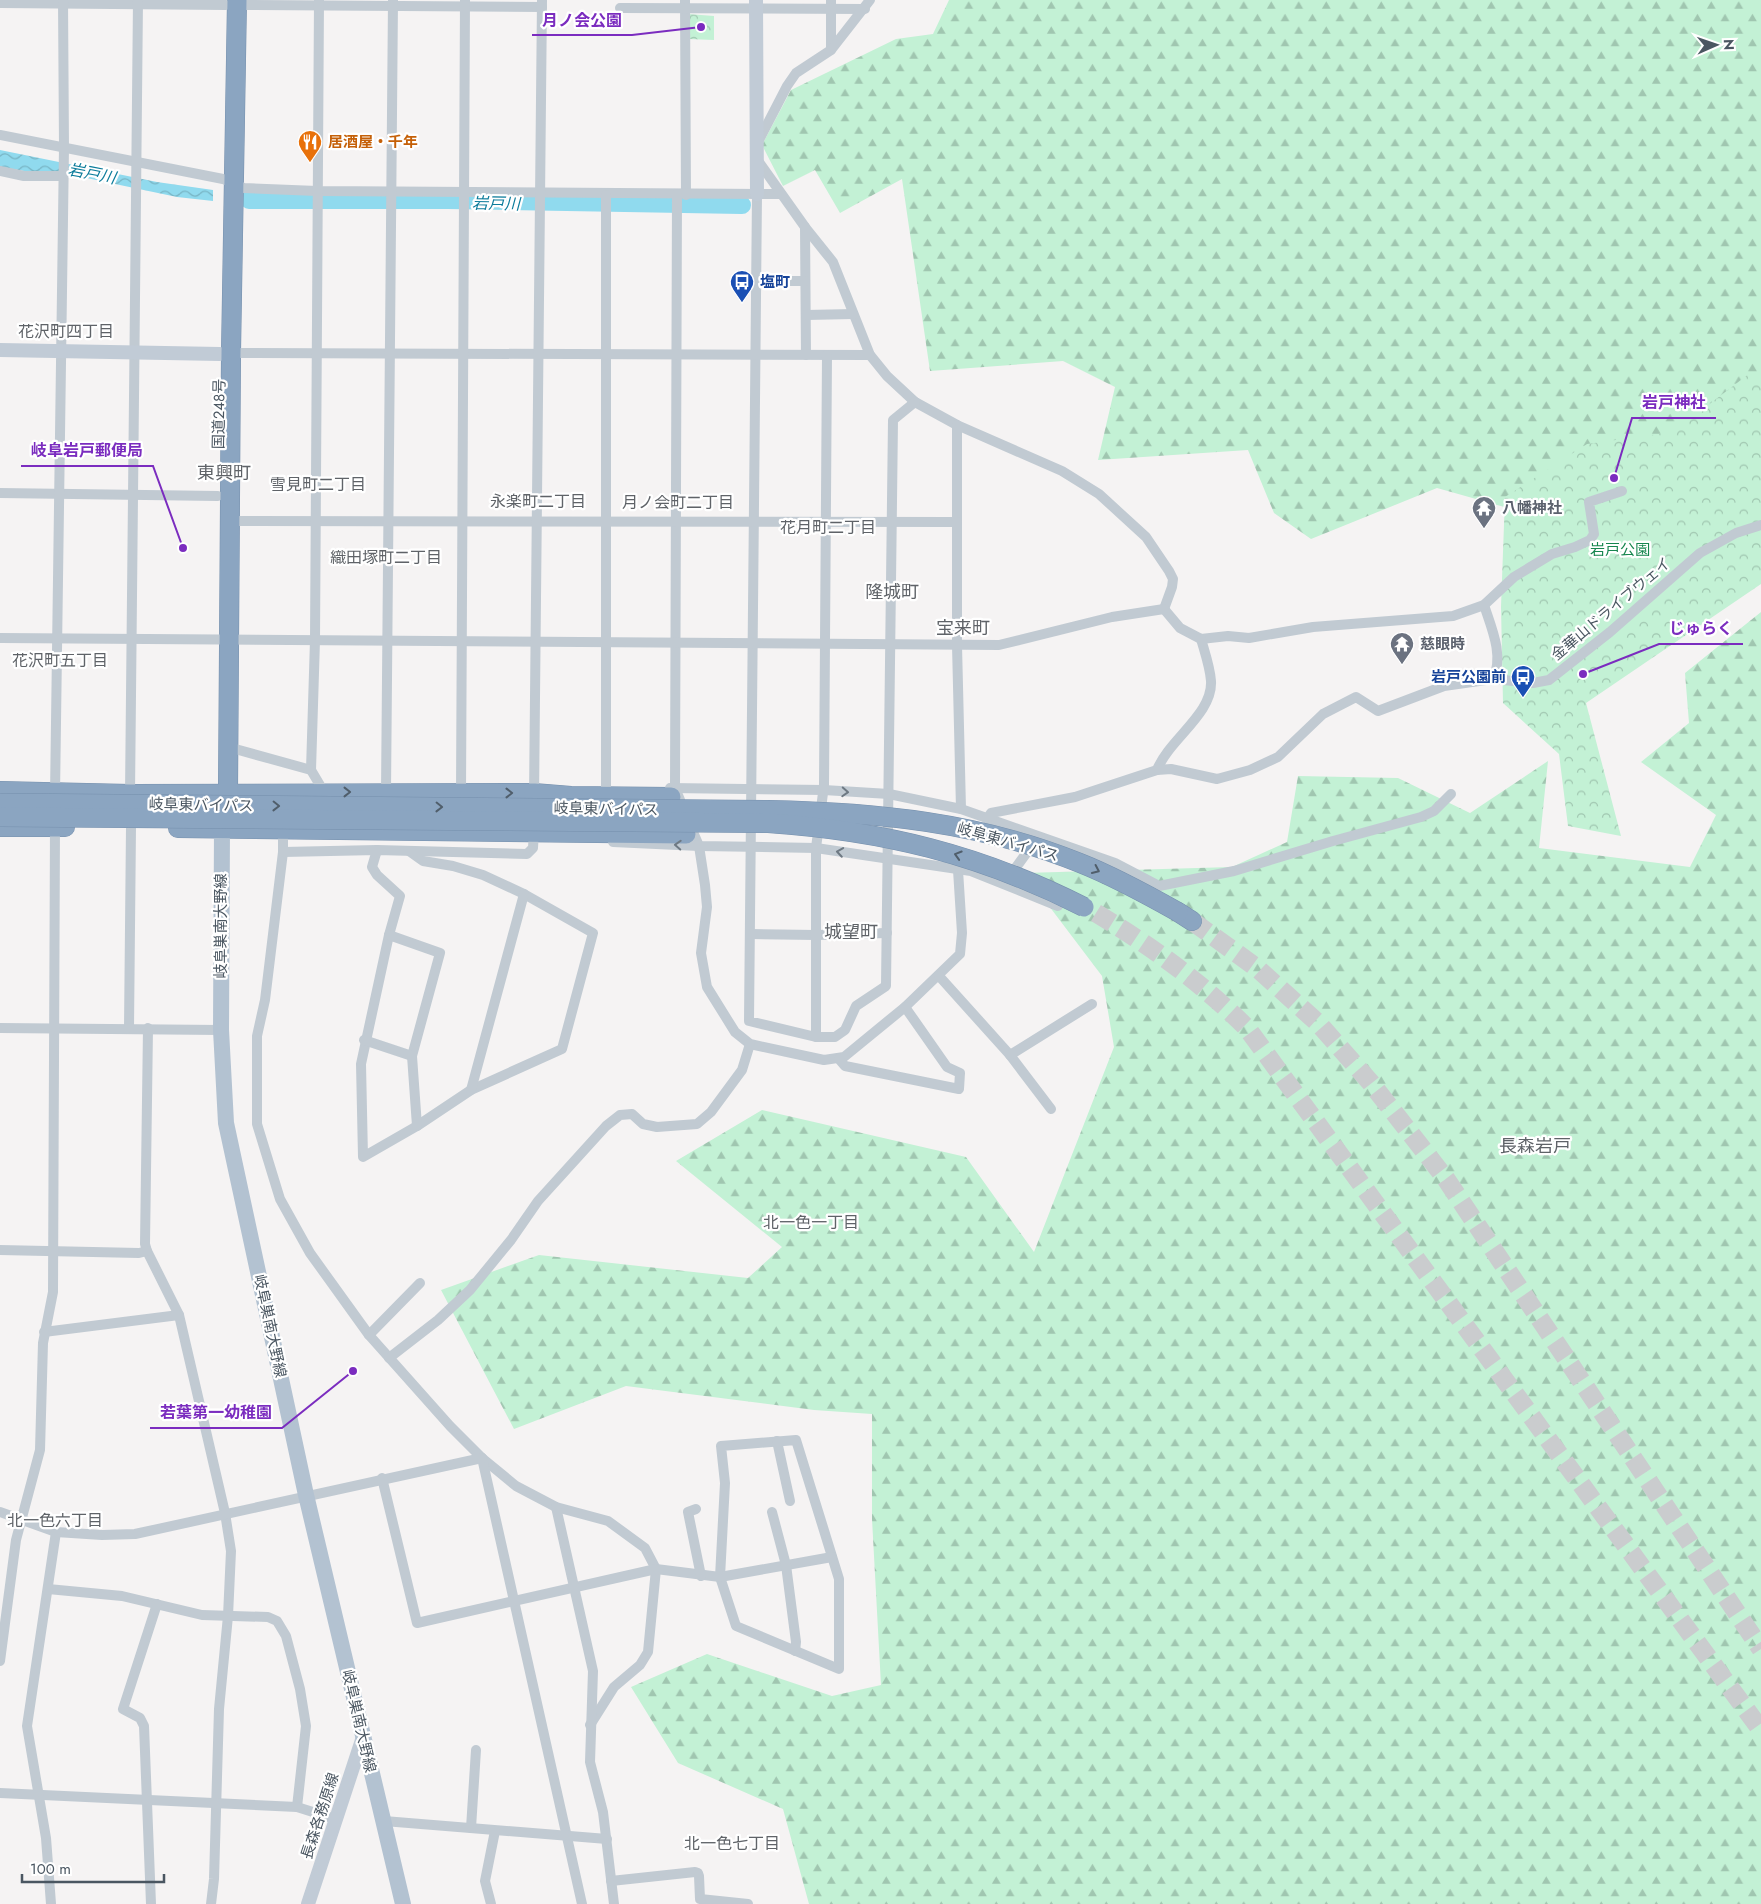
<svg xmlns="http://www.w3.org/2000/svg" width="1761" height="1904" font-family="Jost,'Noto Sans JP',sans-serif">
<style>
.forest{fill:url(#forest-firs)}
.park{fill:url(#park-crowns)}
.water{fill:url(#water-waves)}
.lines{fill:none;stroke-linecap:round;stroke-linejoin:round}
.river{stroke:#90daee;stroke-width:18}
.highway-tunnel{stroke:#caccce;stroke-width:19;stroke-dasharray:19 9;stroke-linecap:butt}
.highway-casing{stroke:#7690ad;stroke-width:20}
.street{stroke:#c1cad2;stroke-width:10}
.secondary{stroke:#c1cbd6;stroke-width:14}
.primary{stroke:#b3c2d1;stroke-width:16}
.highway{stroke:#8ba5c1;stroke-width:19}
.highway-bridge-casing{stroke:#7690ad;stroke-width:20;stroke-linecap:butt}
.highway-bridge{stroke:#8ba5c1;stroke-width:19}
.oneway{stroke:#505e6b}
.oneway2{stroke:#6e7983}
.labels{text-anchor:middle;stroke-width:4.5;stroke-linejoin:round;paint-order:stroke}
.food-label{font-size:15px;font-weight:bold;fill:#c56008;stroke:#fff;text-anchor:start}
.transit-label{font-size:15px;font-weight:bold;fill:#164399;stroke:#fff;text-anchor:start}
.street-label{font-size:15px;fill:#4a5661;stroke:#fff}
.worship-label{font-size:15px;font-weight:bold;fill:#5b616d;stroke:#fff;text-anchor:start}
.park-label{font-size:15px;fill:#17864f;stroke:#fff}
.water-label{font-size:16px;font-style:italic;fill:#0c7c9b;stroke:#fff}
.neighbourhood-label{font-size:16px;fill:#5f6368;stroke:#fff}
.quarter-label{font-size:18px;fill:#5f6368;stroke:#fff}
.leader{fill:none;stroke:#7b2cbf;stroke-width:2}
.callout-dot{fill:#7b2cbf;stroke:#fff;stroke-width:2}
.callout-label{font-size:16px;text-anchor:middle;font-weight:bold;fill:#7b2cbf;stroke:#fff;stroke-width:4.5;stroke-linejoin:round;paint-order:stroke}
</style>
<defs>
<pattern id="forest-firs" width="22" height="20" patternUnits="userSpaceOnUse" patternTransform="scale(1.25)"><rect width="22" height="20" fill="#c3f1d5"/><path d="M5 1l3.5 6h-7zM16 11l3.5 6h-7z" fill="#a0c6b0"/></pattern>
<pattern id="park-crowns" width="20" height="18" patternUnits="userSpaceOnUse" patternTransform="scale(1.25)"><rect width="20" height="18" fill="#c3f1d5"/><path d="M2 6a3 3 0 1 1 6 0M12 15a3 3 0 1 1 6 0" fill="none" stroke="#a0c6b0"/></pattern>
<pattern id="water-waves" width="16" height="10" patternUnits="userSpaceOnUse" patternTransform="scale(1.25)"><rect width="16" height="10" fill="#90daee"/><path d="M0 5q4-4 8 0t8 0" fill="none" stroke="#78b4c4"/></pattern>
</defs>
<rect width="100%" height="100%" fill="#f5f3f3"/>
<g class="forest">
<polygon points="949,0 1761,0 1761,394 1561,523 1437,488 1311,539 1274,513 1248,450 1098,460 1115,387 1063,361 930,371 902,179 840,213 815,170 783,186 762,145 791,90 896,39 933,34"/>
<polygon points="1761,612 1761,1904 809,1904 783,1809 678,1763 631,1687 707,1654 832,1696 881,1685 872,1519 872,1414 814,1410 626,1386 514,1429 441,1290 539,1255 748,1278 782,1247 676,1161 762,1110 966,1157 1034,1252 1114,1047 1102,976 1024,873 1232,867 1287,842 1298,776 1398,778 1470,813 1548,761 1539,848 1690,867 1716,815 1641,762 1689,723 1685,673"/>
</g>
<g class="park">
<polygon points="688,14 714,16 714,40 688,39"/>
<polygon points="1750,373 1761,375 1761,584 1586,703 1621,836 1568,826 1559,754 1503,703 1501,607 1505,497 1587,444 1673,432"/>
</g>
<polygon class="water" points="0,150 157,182 213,190 213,201 177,197 58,172 24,171 0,167"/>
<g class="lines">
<polyline class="river" points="249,200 448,200 742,205"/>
<g class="highway-tunnel">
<path d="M1096,913C1154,948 1198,980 1247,1028L1761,1730"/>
<polyline points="1192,921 1257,968 1319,1024 1371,1083 1446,1179 1761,1649"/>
</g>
<g class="highway-casing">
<g id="highway">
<polyline points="0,791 130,794 534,793 571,796 671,797"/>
<polyline points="0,827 65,827"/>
<polyline points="178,828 686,834"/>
<polyline points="222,828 228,793 231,353 237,0"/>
<polyline points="1178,912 1192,921"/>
</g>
</g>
<g class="street">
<polyline points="685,0 686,195"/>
<polyline points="831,0 831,50"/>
<polyline points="0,3 226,5"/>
<polyline points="237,5 542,7"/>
<polyline points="620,8 865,9"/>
<polyline points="0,135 223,179 244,188 317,191 781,194"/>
<polyline points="758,142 787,86 796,73 831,50 870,0"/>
<polyline points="756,158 805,227 833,262 870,355 887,376 915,402 957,425 1062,471 1099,494 1146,537 1169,571 1173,579 1172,587 1164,609"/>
<polyline points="0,171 24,176 63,176"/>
<polyline points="677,194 675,788 680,800"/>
<polyline points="757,194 749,1021 816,1037 835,1037 845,1030 856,1006 886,986 893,420 915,402"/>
<polyline points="805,227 806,355"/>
<polyline points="756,281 805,281"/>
<polyline points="806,315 853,314"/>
<polyline points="229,353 870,355"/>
<polyline points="957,425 957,645 961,809"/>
<polyline points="0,493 218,496"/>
<polyline points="230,521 957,522"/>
<path d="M1484,605C1492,629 1504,656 1493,679"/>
<polyline points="1164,609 1180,628 1201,639 1228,636 1249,638 1313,627 1453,616 1484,605 1514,577 1552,554 1575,547 1590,540 1594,534 1589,502 1622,491"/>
<polyline points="0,638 999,645 1112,617 1164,609"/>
<polyline points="228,747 311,770 324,792"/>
<polyline points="311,770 315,640 319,0"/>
<path d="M1157,770C1169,739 1213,714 1211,681C1210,667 1205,653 1201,639"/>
<polyline points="606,788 606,195"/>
<polyline points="670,788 824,790 889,794 961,809 1115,863 1159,886 1234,871 1333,841 1421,817 1434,811 1451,794"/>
<polyline points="386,792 393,0"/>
<polyline points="461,793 465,0"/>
<polyline points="130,794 138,0"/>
<polyline points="55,795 64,147 63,0"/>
<polyline points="534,798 542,0"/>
<polyline points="987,819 991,813 1075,797 1157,770 1171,769 1217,779 1250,770 1278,757 1323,714 1356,697 1378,711 1444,686 1493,679 1533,683 1549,680 1610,632 1700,553 1736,533 1761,525"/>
<polyline points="690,825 699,846 705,885 707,907 701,953 707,987 735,1032 750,1044 824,1060 844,1057 905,1007 960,954 962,933 958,870"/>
<polyline points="283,828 283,852 265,1000 257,1036 257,1124 280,1199 310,1253 369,1335 450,1426 482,1458 516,1486 556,1507 608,1521 645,1548 656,1569 648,1652 640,1665 614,1687 590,1725"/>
<polyline points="613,842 699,846 816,848 971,871 1058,906"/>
<polyline points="377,850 372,867 377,875 400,896 389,935 361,1064 363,1157 417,1126 471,1090 562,1049 593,933 524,894 483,875 453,866 423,861 409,851"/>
<polyline points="283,852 377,850 527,854 533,848 534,830"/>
<polyline points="1009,877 1033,844"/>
<polyline points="750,934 816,935 887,933"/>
<polyline points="389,935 440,953 412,1056 417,1126"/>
<polyline points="939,976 1010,1055 1051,1109"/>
<polyline points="0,1028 221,1030"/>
<polyline points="129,1028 131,827"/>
<polyline points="148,1028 145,1244 147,1251 179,1315 225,1513 231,1551 228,1616 219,1709 214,1879 211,1904"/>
<polyline points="816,1037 816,848 824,785 827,355"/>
<polyline points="364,1040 412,1056"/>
<polyline points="1010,1055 1092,1004"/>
<polyline points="839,1059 845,1066 959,1089 960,1073 947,1067 905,1007"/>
<polyline points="471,1090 524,894"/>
<polyline points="0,1250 139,1253 147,1251"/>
<polyline points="44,1332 179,1315"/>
<polyline points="369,1335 420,1283"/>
<polyline points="389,1358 438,1320 470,1290 511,1240 538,1201 606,1126 620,1115 632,1114 643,1124 657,1127 697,1124 711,1112 742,1070 750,1044"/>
<polygon points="796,1440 839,1579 839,1669 736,1626 720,1577 725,1483 721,1446"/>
<polyline points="777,1441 790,1501"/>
<polyline points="482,1458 582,1904"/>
<polyline points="382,1478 417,1623 656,1569 720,1577 832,1557"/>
<polyline points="556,1507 593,1671 590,1762 603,1812 614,1904"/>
<polyline points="696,1509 688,1512 701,1576"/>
<polyline points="0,1512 56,1532 102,1535 135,1534 482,1458"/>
<polyline points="772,1512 786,1565 796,1642 795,1651"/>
<polyline points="48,1589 122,1596 202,1615 268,1617 277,1621 286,1636 300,1689 306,1726 297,1807"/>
<polyline points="0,1661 16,1540 40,1450 43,1343 53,1292 55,825"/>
<polyline points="0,1793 297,1807 335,1819"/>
<polyline points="384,1821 607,1839"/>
<polyline points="471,1828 476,1750"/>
<polyline points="611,1881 695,1872 698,1873 699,1876 700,1899 748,1904"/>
<polyline points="51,1904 46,1838 27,1726 56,1532"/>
<polyline points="151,1904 144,1726 140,1718 123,1709 157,1604"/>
<polyline points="491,1904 485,1881 495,1831"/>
</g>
<g class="secondary">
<polyline points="756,0 757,194"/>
<polyline points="0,350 220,354"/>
<polyline points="308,1904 363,1737"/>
</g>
<polyline class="primary" points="222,828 221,1030 226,1123 306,1495 403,1904"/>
<use href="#highway" class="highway"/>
<g class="highway-bridge-casing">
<g id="highway-bridge">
<path d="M0,803L768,810C874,812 980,822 1080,863C1113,876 1146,894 1178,912"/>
<path d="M0,817L768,823C884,831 979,854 1084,907"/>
</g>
</g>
<use href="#highway-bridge" class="highway-bridge"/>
</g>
<defs><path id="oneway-chevron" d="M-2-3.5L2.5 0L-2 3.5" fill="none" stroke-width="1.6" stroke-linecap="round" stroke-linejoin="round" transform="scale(1.25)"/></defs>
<g class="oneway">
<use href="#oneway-chevron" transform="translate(347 792)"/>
<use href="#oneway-chevron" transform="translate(509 793)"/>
<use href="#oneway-chevron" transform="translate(276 806) rotate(1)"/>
<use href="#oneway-chevron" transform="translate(439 807) rotate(1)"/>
<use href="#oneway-chevron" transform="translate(958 855) rotate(-163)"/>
<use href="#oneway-chevron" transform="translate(1096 870) rotate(25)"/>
</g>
<g class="oneway2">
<use href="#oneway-chevron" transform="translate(845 792) rotate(3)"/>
<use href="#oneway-chevron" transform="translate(678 845) rotate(-177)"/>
<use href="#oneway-chevron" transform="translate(840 852) rotate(-171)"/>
</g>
<defs>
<g id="restaurant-pin" transform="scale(1.25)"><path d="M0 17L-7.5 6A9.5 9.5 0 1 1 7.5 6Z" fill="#e8710a" stroke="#fff"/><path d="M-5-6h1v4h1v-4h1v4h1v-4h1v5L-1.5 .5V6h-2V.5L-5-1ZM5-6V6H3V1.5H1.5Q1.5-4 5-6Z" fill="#fff"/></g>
<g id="bus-pin" transform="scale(1.25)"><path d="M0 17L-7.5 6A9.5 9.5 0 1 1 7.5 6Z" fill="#1a4fb4" stroke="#fff"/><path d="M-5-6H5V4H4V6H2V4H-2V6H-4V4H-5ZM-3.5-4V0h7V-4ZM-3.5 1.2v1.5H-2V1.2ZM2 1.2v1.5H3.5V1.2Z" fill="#fff"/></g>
<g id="temple-pin" transform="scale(1.25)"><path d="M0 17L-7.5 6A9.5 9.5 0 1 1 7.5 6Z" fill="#6b7280" stroke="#fff"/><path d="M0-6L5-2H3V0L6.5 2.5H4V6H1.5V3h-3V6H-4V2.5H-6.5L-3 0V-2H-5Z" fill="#fff"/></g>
</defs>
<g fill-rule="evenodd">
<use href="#restaurant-pin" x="310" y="142"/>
<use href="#bus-pin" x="742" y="282"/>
<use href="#temple-pin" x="1484" y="508"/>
<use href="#temple-pin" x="1402" y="644"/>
<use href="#bus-pin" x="1523" y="677"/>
</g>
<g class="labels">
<g class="food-label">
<text x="328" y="147">居酒屋・千年</text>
</g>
<g class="transit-label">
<text x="760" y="287">塩町</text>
<text x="1506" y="682" text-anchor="end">岩戸公園前</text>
</g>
<g class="street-label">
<text transform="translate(219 414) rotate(-89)" y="5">国道248号</text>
<text transform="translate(1611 609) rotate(-40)" y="5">金華山ドライブウェイ</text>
<text transform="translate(201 805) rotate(1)" y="5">岐阜東バイパス</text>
<text transform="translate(606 809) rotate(1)" y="5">岐阜東バイパス</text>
<text transform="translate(1008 842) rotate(16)" y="5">岐阜東バイパス</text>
<text transform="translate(221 926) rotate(-90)" y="5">岐阜巣南大野線</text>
<text transform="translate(270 1326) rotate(78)" y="5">岐阜巣南大野線</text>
<text transform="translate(359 1721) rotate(77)" y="5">岐阜巣南大野線</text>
<text transform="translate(320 1816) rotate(-72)" y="5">長森各務原線</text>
</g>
<g class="worship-label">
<text x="1502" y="513">八幡神社</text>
<text x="1420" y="649">慈眼時</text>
</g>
<g class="park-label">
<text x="1620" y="555">岩戸公園</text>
</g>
<g class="water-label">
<text transform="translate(92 173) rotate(11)" y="6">岩戸川</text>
<text transform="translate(496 203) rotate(1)" y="6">岩戸川</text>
</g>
<g class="neighbourhood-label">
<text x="66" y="337">花沢町四丁目</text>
<text x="318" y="490">雪見町二丁目</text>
<text x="538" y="507">永楽町二丁目</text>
<text x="678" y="508">月ノ会町二丁目</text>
<text x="828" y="533">花月町二丁目</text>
<text x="386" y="563">織田塚町二丁目</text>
<text x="60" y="666">花沢町五丁目</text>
<text x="811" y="1228">北一色一丁目</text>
<text x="55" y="1526">北一色六丁目</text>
<text x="732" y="1849">北一色七丁目</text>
</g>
<g class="quarter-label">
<text x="224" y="479">東興町</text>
<text x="892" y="598">隆城町</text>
<text x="963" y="634">宝来町</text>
<text x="851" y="938">城望町</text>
<text x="1535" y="1152">長森岩戸</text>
</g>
</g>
<path class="leader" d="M701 27L632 35H532M1614 478L1632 418H1716M183 548L153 466H21M1583 674L1659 644H1743M353 1371L282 1428H150"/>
<g class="callout-dot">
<circle cx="701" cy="27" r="5"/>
<circle cx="1614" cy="478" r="5"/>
<circle cx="183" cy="548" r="5"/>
<circle cx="1583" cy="674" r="5"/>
<circle cx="353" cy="1371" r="5"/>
</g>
<g class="callout-label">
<text x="582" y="26">月ノ会公園</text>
<text x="1674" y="408">岩戸神社</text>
<text x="87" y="456">岐阜岩戸郵便局</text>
<text x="1701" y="634">じゅらく</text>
<text x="216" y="1418">若葉第一幼稚園</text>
</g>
<g transform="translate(1716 45) rotate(88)" stroke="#ffffff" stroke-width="4" paint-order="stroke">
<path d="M0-4L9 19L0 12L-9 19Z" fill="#4a5661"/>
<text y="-8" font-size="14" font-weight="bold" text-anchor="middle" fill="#4a5661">N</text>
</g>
<path d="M22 1874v8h142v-8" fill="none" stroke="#4a5661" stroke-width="2.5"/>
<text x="30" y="1874" font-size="15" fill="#4a5661" stroke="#ffffff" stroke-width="4" paint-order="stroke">100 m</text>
</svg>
